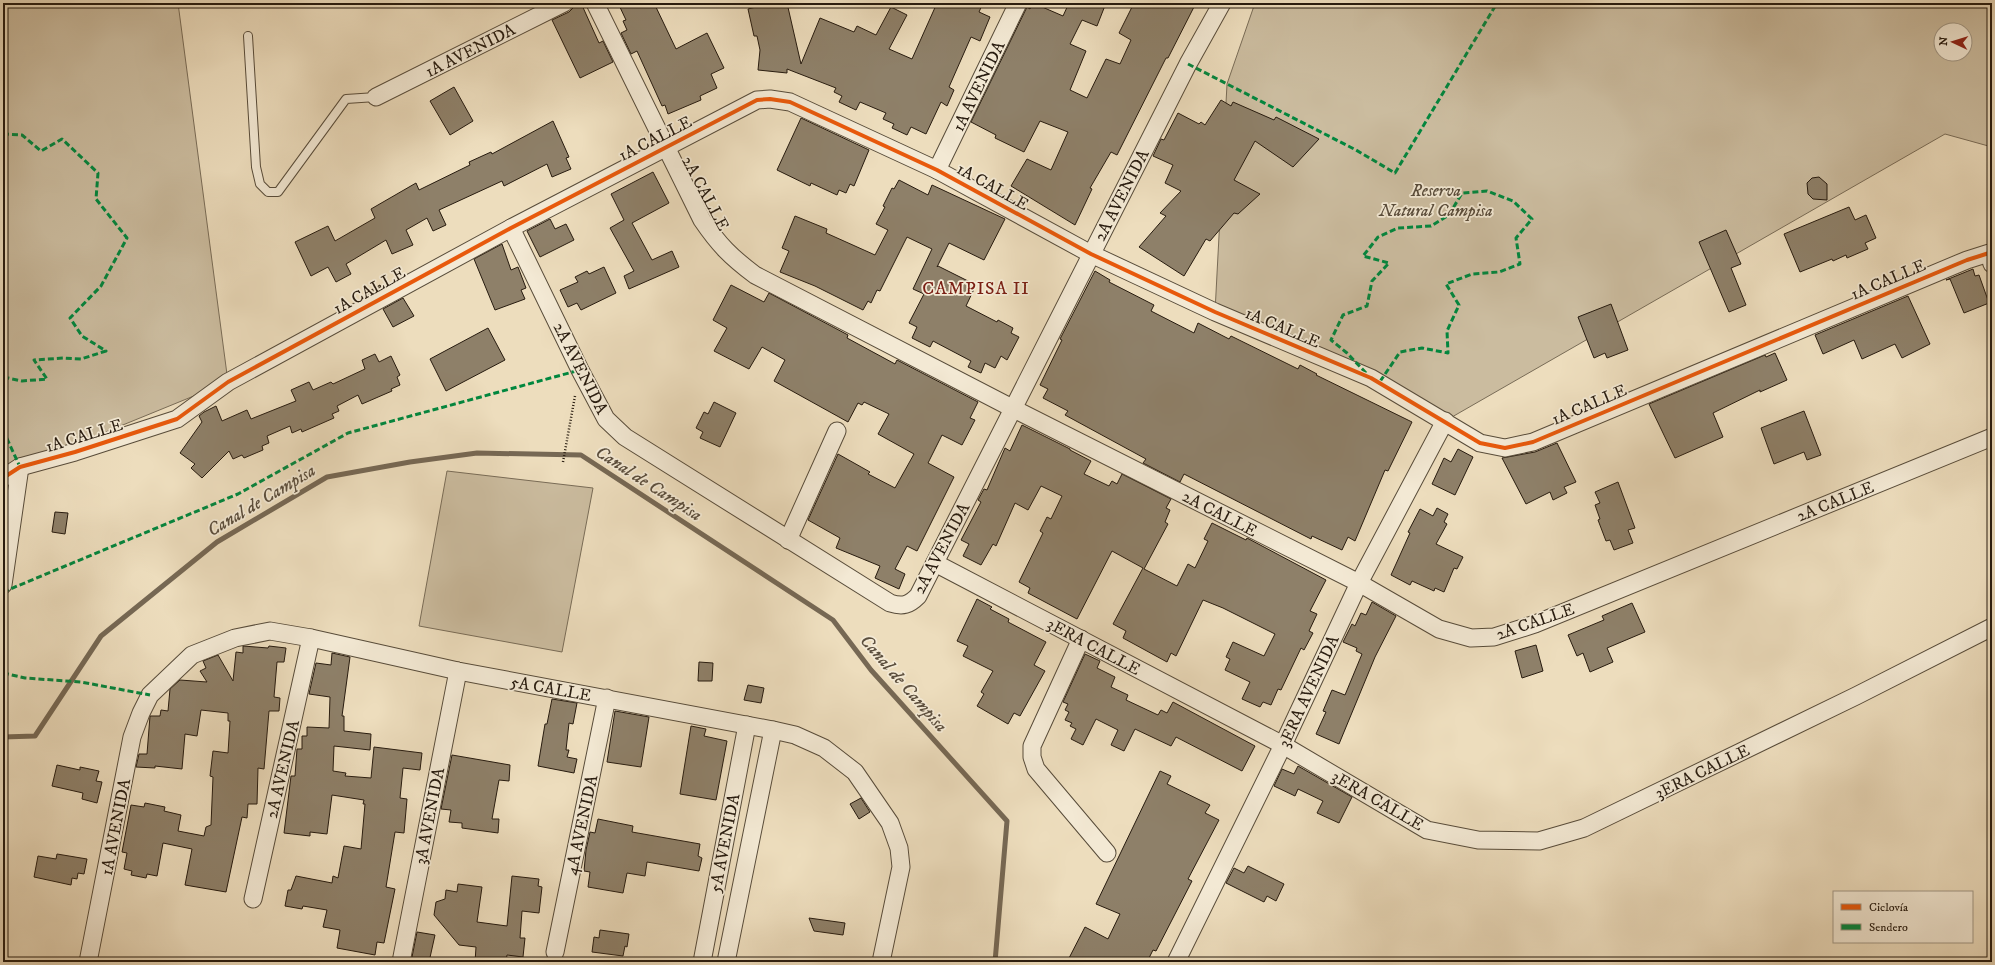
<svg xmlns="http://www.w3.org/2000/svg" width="1995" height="965" font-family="'IM FELL DW Pica',serif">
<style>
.green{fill:#cbbc9f;stroke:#796c57;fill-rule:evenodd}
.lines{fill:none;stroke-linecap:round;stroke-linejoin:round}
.stream{stroke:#766854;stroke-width:5}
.building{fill:#8e8069;stroke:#271b0f}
.lane-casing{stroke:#584c3a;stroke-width:10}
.street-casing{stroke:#584c3a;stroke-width:19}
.path{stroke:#271b0f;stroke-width:2.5;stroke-dasharray:1 2;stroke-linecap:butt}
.lane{stroke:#f3e9d4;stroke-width:8}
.street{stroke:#f3e9d4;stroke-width:17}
.quiet{stroke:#00873e;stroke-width:3;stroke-dasharray:6 3;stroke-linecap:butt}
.cycleway-casing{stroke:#f3e9d4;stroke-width:6}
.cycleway{stroke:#e8590c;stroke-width:4}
.labels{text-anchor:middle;stroke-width:3.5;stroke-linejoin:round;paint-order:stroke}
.street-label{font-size:17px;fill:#271b0f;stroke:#f3e9d4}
.park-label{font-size:17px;font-style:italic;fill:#584b3a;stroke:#f3e9d4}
.neighbourhood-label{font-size:18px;letter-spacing:1px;fill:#7a1f14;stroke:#f3e9d4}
.water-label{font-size:18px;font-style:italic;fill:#5b4e3d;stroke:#f3e9d4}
</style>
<rect width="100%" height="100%" fill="#edddbd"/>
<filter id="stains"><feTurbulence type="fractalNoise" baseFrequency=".005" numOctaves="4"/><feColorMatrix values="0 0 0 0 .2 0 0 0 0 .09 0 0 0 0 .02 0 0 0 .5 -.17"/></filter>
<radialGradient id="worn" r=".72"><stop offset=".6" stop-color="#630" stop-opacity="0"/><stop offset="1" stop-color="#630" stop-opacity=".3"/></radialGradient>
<g class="green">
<polygon points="3,3 178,3 228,382 20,467 3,478"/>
<path d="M1255,3H1992V147L1945,134L1445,421L1215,312L1227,84ZM1941,30H1965V54H1941Z"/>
<polygon points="447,471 593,488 562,652 419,626"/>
</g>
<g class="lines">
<polyline class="stream" points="3,737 35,736 101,636 217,542 327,477 410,462 477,453 581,455 833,620 871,670 1007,821 995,962"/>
</g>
<g class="building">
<polygon points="574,3 581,3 599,43 603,41 613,62 580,78 552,20 569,12 573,8"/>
<polygon points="618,3 654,3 676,49 707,33 724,68 711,74 717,88 700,96 701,100 668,114 665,105 662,106 637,51 631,54 621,33 627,30 623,21 626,20"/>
<polygon points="772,3 787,3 801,64 820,18 854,32 857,26 876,35 891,7 907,15 889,49 912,59 937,3 983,3 979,12 990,17 980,41 971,37 949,87 954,90 947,106 941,102 926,134 911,127 907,135 892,128 894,124 883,119 886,113 860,102 856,110 839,102 842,96 834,92 836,88 787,69 787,73 758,70 760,50 757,36 754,36 748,9"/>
<polygon points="1033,3 1063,16 1069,3 1106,3 1097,26 1082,20 1070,44 1086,51 1070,90 1087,98 1106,59 1120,64 1131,40 1119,33 1134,3 1196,3 1168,58 1166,58 1117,155 1111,152 1090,188 1092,189 1075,225 1011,186 1027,159 1051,170 1068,132 1040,121 1024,152 995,138 996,135 971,122 1027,7 1030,9"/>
<polygon points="454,87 473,121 450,135 430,101"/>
<polygon points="1221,100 1231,106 1233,102 1274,120 1276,117 1319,139 1293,167 1255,141 1234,180 1260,194 1238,214 1234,213 1210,241 1206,239 1184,276 1139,247 1166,216 1160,213 1181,191 1165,183 1173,165 1153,156 1161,139 1164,140 1178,113 1199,124 1201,122 1205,125"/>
<polygon points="801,118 869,150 854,186 850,184 846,193 839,190 837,195 811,183 810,186 777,170"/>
<polygon points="553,121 569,157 566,158 571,169 552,177 547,164 504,186 502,181 439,210 446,225 433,231 427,218 406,230 413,245 392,254 386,240 346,264 351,274 336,282 328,267 311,276 295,242 328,226 335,241 375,218 371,209 416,183 419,190 470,165 469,162 491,152 492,154"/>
<polygon points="653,172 669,203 632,223 652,260 672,251 679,267 629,289 624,276 634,271 610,228 624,220 611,194"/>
<polygon points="1819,177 1827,184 1827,200 1813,199 1808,194 1807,183 1812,178"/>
<polygon points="899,180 928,195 932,185 1005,219 984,260 949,243 937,267 938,266 976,285 966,306 997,322 998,320 1013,328 1011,333 1019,337 1007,360 1001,356 995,368 985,363 981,373 968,367 971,361 933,341 930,347 912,338 917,327 909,323 924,294 913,289 932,249 907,237 880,291 877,290 871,303 868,301 863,310 815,286 780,272 789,251 782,248 795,216 827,229 826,233 875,255 888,230 876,224 885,207 883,206 892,188 894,189"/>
<polygon points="1849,207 1855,220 1866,215 1876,238 1865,243 1868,249 1847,258 1846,255 1833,261 1832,259 1800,272 1784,234"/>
<polygon points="550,219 555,229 566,224 574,240 540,257 527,231"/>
<polygon points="1726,230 1741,264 1731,268 1746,305 1729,312 1699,242"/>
<polygon points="502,244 511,270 518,267 526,288 521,290 525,299 495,310 474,259"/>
<polygon points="604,267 616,293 581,310 577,303 568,307 560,290 578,282 575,277 587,271 589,274"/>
<polygon points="1973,269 1975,276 1979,275 1989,303 1964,313 1950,279 1946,280"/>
<polygon points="1095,271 1110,280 1109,282 1154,305 1151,311 1194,333 1198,323 1229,339 1231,336 1298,369 1300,365 1317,374 1316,375 1412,422 1388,471 1385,470 1355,541 1348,537 1342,550 1312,536 1311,539 1184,474 1180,482 1143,463 1146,459 1065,415 1068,411 1043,398 1048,389 1040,385 1062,340 1060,339"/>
<polygon points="380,285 381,287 367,295 366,293"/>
<polygon points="731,285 764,302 769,293 848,335 847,338 895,364 897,360 978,402 970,418 975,420 962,445 942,435 928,463 954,477 917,551 907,546 895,569 905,574 899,589 875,578 880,566 836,548 840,538 808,520 838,454 870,472 868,474 895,488 914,454 878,434 889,414 864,402 862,405 858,403 848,422 774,381 785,360 762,347 749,369 714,351 727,328 713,320"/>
<polygon points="1908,296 1930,344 1902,358 1895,344 1862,359 1854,340 1823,354 1815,335"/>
<polygon points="403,298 414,316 393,327 383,309"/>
<polygon points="1611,304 1628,350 1607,358 1605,353 1594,358 1578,317"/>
<polygon points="488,328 505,360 446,391 430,359"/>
<polygon points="1775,353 1787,380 1760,392 1760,390 1713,413 1723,437 1675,458 1649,404 1765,355 1766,357"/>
<polygon points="375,354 379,362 391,356 400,375 397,377 400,385 391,389 392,391 362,404 358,395 337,406 339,411 332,414 334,418 302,432 301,429 292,433 290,426 267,436 269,443 262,446 263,450 244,458 242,455 233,459 229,451 202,478 191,468 195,464 180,453 202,422 199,416 204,412 216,406 222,421 247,410 251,419 296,401 291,390 309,382 313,390 331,382 333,384 365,369 362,360"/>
<polygon points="714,402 736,413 720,447 700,438 703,432 696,428 704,412 708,414"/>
<polygon points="1804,411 1821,455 1807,460 1804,452 1774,464 1761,428"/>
<polygon points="1022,425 1070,449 1070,450 1091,461 1084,474 1109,486 1112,481 1117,484 1122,474 1171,499 1166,508 1170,510 1165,522 1168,524 1144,569 1177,586 1188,564 1195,568 1208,541 1204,539 1212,523 1246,540 1247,538 1326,580 1310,611 1317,614 1309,631 1313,633 1304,650 1301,648 1281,690 1278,689 1271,705 1263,702 1260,707 1242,699 1250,682 1225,670 1230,659 1226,657 1233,642 1264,656 1275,634 1223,608 1203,600 1176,656 1171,653 1167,662 1123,638 1126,631 1113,624 1143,568 1112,551 1077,619 1028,593 1030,588 1019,582 1043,533 1040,531 1047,517 1051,519 1062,496 1041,486 1028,510 1015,503 996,546 993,544 981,565 963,556 969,544 961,540 981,502 978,500 984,489 987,490 1005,448 1010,451"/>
<polygon points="1557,443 1576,482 1564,487 1567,493 1553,500 1550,492 1526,504 1502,458 1535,452"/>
<polygon points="1458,449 1473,457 1455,495 1432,484 1444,458 1451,462"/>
<polygon points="1618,482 1635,528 1628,530 1633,543 1614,550 1610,540 1606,541 1598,520 1600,519 1595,505 1600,503 1595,492"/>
<polygon points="1437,508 1448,514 1444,522 1447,524 1436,544 1463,557 1457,569 1454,568 1444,592 1435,588 1434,591 1412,581 1410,585 1391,575 1410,533 1408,532 1420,509 1433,516"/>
<polygon points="55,512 68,513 65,534 52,532"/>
<polygon points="977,599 992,607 990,609 1009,619 1008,622 1046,642 1034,665 1045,671 1020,716 1014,713 1008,724 977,706 984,694 981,692 993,671 963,656 968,646 957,641"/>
<polygon points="1372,602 1396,616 1375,657 1339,744 1316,734 1326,712 1323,711 1332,690 1345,695 1362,654 1356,651 1357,648 1343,642 1352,624 1355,626 1361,613 1366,615"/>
<polygon points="1632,603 1645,632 1607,648 1613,662 1590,672 1583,653 1577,656 1568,635 1604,620 1602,616"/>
<polygon points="1536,645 1543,671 1522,678 1515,651"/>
<polygon points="243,646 268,648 269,646 286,648 284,662 277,662 274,697 280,698 279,711 269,711 264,769 258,768 257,804 248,804 247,818 242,817 226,892 185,885 192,849 163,843 157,876 147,874 146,878 131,875 132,871 124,869 127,853 122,852 131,805 144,807 145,803 165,807 164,811 181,815 178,831 204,836 206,827 211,825 213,777 210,776 213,751 228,753 230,721 228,721 228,713 201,710 197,736 185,734 182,769 155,766 155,768 136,767 139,754 147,754 150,716 160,716 161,710 168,711 170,689 180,680 207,682 200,671 206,668 203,661 218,655 233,681 236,652 243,653"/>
<polygon points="332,653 350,657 342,716 344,716 344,731 371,734 370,750 334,746 333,771 346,773 345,776 371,778 374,747 422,753 420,770 403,768 400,798 407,799 404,833 395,832 386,887 395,889 384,943 377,942 375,955 337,948 340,930 323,927 327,910 303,906 302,909 285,906 288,890 291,890 296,876 332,883 333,876 338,878 344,846 361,849 365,804 363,804 364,800 332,795 327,834 310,832 310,836 284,833 291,776 295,776 297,749 302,749 302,736 307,736 307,727 329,728 330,697 309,694 316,663 331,665"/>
<polygon points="1085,654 1100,661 1097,668 1115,677 1111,687 1128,695 1126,700 1158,715 1161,710 1167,713 1173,702 1255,746 1242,771 1176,737 1171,746 1135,729 1124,751 1111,745 1118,730 1096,719 1083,745 1071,739 1076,729 1070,726 1072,723 1065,720 1069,712 1065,710 1068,704 1063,702"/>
<polygon points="699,662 713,663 712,681 698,681"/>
<polygon points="748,685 764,688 761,703 744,700"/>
<polygon points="552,699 577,703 573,724 569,723 566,750 569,750 567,757 577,759 574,773 538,766 545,724 547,724"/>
<polygon points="615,711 649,717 641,767 607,762"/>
<polygon points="691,726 706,729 704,736 727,741 716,800 680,794"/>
<polygon points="452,755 510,765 509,781 499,780 492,819 499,819 498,833 462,828 462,823 449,822 451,810 441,809"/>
<polygon points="57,765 80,770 80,767 99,771 96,781 102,782 97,803 82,799 83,793 52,786"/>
<polygon points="1298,766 1352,797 1339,823 1317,813 1323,801 1298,789 1295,796 1274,786 1282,769 1294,774"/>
<polygon points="1160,771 1171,776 1167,784 1210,805 1205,813 1219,820 1188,879 1192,881 1156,951 1153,950 1147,962 1067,962 1085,927 1108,939 1120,914 1096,904"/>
<polygon points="861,798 870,812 859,819 850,804"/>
<polygon points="598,819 633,826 632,832 700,844 698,856 702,858 699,871 647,862 645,876 627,873 623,893 588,887 590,872 584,871 586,850 590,832 595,833"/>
<polygon points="57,854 87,859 84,874 78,873 77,879 72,878 71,885 34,877 38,856 56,859"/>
<polygon points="1248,866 1284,884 1276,901 1267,896 1264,902 1226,883 1234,868 1244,873"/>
<polygon points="512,876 539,879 538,886 542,887 539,913 522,911 520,938 525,938 523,957 507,955 506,962 475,962 476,947 459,945 434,915 436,902 445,899 446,890 457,892 458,884 482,887 477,922 507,926"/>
<polygon points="809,918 845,923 843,935 814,931"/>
<polygon points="600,930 629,934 627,947 625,946 623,956 592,952 594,937 599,938"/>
<polygon points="417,932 435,935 429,962 411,962"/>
</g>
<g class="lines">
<g class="lane-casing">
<polyline id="lane" points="248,36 256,167 260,184 268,192 278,192 346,99 376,97"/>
</g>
<g class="street-casing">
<g id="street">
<path d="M595,3L702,220C719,245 731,257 755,275L1012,408L1359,583L1439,629L1471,638L1494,637L1535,624L1992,437"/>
<polyline points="376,97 564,3"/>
<polyline points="937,170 1018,3"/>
<path d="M511,228L580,370L606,419L625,437L890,603C903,607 909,605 918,596L1188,64L1222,3"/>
<polyline points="3,478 20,467 75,452 177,419 228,382 511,228 757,100 770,99 790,102 937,170 1091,254 1215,312 1371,378 1480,443 1505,448 1533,442 1967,260 1989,253 1992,264"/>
<polyline points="788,540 837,431"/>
<polyline points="935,563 1283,745 1427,830 1478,840 1539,841 1584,828 1856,696 1992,627"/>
<polyline points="3,585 20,467"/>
<polyline points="1081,639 1032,746 1032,757 1036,769 1107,853"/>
<polyline points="253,899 311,638"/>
<polyline points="555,952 607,698"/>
<polyline points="88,962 132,737 141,713 150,695 192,655 235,638 270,631 311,638 458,671 773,730 795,735 824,748 855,772 890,823 899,848 901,867 881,962"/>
<polyline points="401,962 458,671"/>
<polyline points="702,962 747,725"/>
<polyline points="726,962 773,730"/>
<polyline points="1176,962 1283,745 1359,583 1445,421"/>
</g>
</g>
<polyline class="path" points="563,462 575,396"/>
<use href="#lane" class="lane"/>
<use href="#street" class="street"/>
<g class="quiet">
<polyline points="1188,64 1356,150 1395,173 1497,3"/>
<polyline points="3,134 22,135 41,151 62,139 98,173 96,199 127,238 101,286 70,318 82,336 106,351 81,359 63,358 34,360 47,379 22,381 3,377"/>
<polyline points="1366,373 1347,353 1331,340 1343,315 1367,306 1372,281 1389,263 1363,256 1378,237 1398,228 1431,226 1449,215 1462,193 1487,191 1513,201 1532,219 1516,238 1520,264 1499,272 1472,274 1446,284 1459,305 1447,331 1448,353 1422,348 1400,352 1379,383"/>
<polyline points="3,430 20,467"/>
<polyline points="3,592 238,494 348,433 580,370"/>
<polyline points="3,673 25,678 81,682 150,695"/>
</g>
<g class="cycleway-casing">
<polyline id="cycleway" points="3,478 20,467 75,452 177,419 228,382 511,228 757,100 770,99 790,102 937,170 1091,254 1215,312 1371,378 1480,443 1505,448 1533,442 1967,260 1989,253 1992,264"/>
</g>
<use href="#cycleway" class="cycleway"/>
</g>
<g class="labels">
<g class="street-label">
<text transform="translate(470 50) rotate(-27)" y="6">1A AVENIDA</text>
<text transform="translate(978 86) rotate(-64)" y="6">1A AVENIDA</text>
<text transform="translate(655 138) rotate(-27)" y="6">1A CALLE</text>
<text transform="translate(993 186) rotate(29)" y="6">1A CALLE</text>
<text transform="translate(706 193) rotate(62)" y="6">2A CALLE</text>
<text transform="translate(1121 195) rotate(-63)" y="6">2A AVENIDA</text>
<text transform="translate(1888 279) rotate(-23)" y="6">1A CALLE</text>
<text transform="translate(369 290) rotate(-29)" y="6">1A CALLE</text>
<text transform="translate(1283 327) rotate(23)" y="6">1A CALLE</text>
<text transform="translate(581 368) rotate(63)" y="6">2A AVENIDA</text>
<text transform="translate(1589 404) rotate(-23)" y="6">1A CALLE</text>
<text transform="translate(84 435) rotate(-17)" y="6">1A CALLE</text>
<text transform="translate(1835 501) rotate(-22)" y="6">2A CALLE</text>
<text transform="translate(1220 513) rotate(27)" y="6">2A CALLE</text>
<text transform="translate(941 548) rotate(-62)" y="6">2A AVENIDA</text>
<text transform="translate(1535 621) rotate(-19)" y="6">2A CALLE</text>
<text transform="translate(1094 646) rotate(28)" y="6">3ERA CALLE</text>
<text transform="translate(551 688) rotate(10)" y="6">5A CALLE</text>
<text transform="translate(1308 691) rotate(-65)" y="6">3ERA AVENIDA</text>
<text transform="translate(282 769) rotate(-77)" y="6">2A AVENIDA</text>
<text transform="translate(1702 771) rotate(-26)" y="6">3ERA CALLE</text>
<text transform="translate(1378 800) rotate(30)" y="6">3ERA CALLE</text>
<text transform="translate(429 816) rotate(-79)" y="6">3A AVENIDA</text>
<text transform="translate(581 825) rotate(-78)" y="6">4A AVENIDA</text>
<text transform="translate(115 827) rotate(-79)" y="6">1A AVENIDA</text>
<text transform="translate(724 843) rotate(-79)" y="6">5A AVENIDA</text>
</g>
<g class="park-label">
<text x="1436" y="196">Reserva<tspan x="1436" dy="20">Natural Campisa</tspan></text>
</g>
<g class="neighbourhood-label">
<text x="976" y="294">CAMPISA II</text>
</g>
<g class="water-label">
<text transform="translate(649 483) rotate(33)" y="6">Canal de Campisa</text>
<text transform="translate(261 500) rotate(-31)" y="6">Canal de Campisa</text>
<text transform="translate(904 683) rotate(49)" y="6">Canal de Campisa</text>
</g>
</g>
<rect width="1995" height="965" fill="none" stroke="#edddbd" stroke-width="16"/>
<rect x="4" y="4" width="1987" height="957" fill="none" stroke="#271b0f" stroke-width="2"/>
<rect x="8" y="8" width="1979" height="949" fill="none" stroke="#271b0f"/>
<rect x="1833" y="891" width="140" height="52" fill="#f3e9d4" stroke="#a19785"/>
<rect x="1841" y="904" width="20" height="6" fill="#e8590c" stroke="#a19785"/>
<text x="1869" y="911" font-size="12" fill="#271b0f">Ciclovía</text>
<rect x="1841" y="924" width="20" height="6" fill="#00873e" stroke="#a19785"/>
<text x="1869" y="931" font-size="12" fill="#271b0f">Sendero</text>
<g transform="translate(1953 42) rotate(274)"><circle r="19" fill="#f3e9d4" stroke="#a19785"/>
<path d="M0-3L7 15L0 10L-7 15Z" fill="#8f2418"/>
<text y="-6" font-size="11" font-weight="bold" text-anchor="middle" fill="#271b0f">N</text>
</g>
<rect width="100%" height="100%" filter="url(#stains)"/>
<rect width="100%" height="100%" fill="url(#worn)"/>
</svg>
